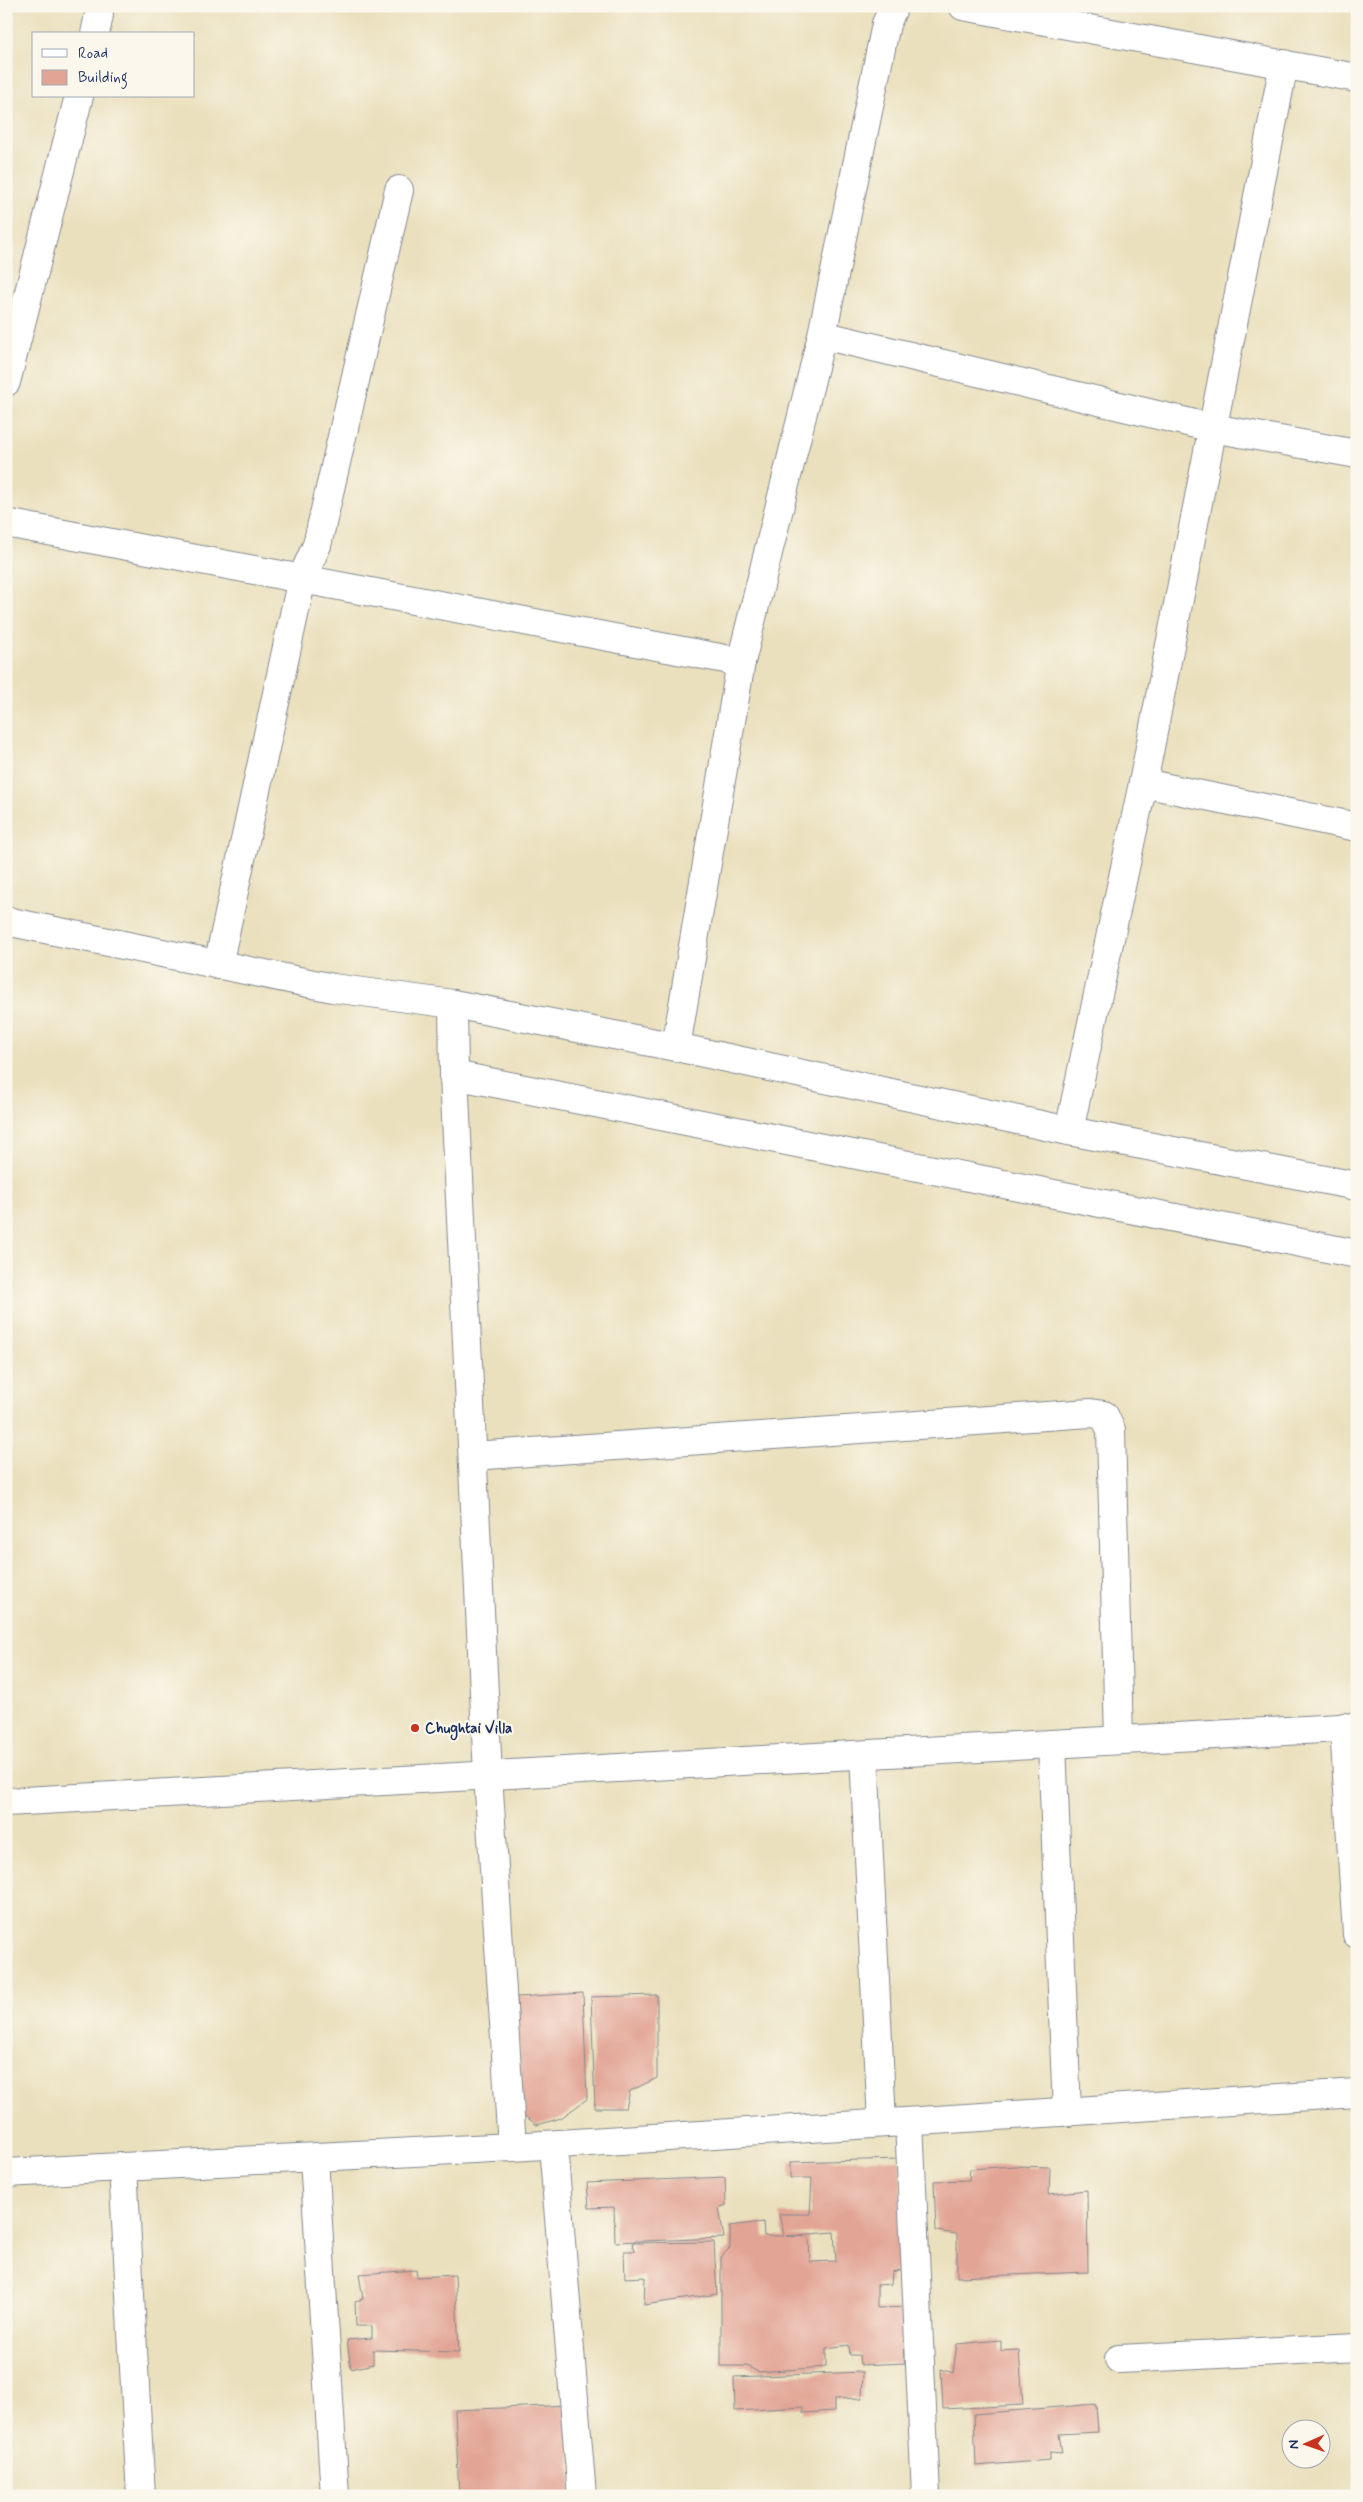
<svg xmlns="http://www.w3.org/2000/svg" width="1363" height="2502" font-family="Mynerve,sans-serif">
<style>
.building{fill:#e2a595;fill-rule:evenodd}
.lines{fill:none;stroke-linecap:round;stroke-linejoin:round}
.minor-casing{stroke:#82888e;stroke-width:30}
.minor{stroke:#fff;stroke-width:28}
.poi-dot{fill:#c8321e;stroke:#fbf7ec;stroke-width:2}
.labels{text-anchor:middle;stroke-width:4.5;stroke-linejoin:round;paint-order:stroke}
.poi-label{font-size:15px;font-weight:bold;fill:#1b2f5e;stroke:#fbf7ec;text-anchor:start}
</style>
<rect width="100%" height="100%" fill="#fbf7ec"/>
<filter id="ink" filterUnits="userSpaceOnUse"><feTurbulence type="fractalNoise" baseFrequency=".02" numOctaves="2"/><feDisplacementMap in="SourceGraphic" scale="10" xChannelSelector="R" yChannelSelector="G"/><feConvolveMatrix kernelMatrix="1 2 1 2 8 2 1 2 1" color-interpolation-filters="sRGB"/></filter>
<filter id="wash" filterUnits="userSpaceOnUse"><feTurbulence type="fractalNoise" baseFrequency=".0096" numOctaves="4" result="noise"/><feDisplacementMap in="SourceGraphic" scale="20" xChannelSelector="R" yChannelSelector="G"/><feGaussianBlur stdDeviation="1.12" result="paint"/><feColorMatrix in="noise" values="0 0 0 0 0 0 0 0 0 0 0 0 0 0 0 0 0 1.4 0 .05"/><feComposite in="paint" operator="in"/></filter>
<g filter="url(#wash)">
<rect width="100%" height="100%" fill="#eae0bd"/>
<g id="blocks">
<g class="building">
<polygon points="583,1993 587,2099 561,2118 537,2125 522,2114 517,1997"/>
<polygon points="657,1995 657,2078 630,2091 626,2108 595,2108 591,1997"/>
<path d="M900,2159L903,2269L892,2272L891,2284L877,2285V2308L913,2307V2325L904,2340L905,2363L860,2365L859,2355H850L849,2345L826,2348V2367L758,2372L747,2366H721V2257L730,2248V2226L763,2222L764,2236H784L779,2214H810L812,2178H790V2162ZM834,2232L836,2261L810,2262L809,2237L786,2236Z"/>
<polygon points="1015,2166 1050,2167 1049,2194 1087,2190 1088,2272 957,2277 957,2234 936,2231 934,2181 969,2180 970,2169"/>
<polygon points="725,2177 726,2205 719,2208 724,2238 615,2242 614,2207 589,2208 587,2183"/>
<polygon points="714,2242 717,2294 644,2305 645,2277 625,2278 624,2251 634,2251 632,2243"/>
<polygon points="416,2270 417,2277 455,2275 459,2352 373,2350 373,2364 351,2369 347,2340 372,2338 372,2326 356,2326 355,2301 363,2299 359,2274"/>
<polygon points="1001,2340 1001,2351 1019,2350 1023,2405 943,2409 941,2369 953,2373 957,2344"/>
<polygon points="863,2372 862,2398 834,2399 834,2411 803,2413 803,2407 735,2411 734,2377"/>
<polygon points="1096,2404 1098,2432 1059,2434 1062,2453 1050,2452 1050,2460 976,2466 974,2414"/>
<polygon points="570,2405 571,2496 459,2496 455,2410"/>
</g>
</g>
</g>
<g filter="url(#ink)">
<use href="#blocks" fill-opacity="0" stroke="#82888e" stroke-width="1"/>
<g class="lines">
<g class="minor-casing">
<g id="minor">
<polyline points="963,6 1357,78"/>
<polyline points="95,34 99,15"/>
<polyline points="822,335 1212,428 1357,454"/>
<polyline points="6,382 79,96"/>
<polyline points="6,523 741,662"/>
<polyline points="1143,783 1357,827"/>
<polyline points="6,921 333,988 453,1004 676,1047 1069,1131 1357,1186"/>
<polyline points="218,965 302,578 317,545 399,190"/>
<polyline points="453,1004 454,1075 488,1775 512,2147"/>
<polyline points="676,1047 741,662 822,335 886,24 894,6"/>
<polyline points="454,1075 1357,1254"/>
<polyline points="1069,1131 1143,783 1284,64"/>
<polyline points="473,1456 1090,1413 1104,1415 1111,1430 1119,1740"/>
<polyline points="1344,1727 1357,1934"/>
<polyline points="1052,1744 1067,2112"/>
<polyline points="864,1755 882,2123"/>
<polyline points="6,1802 1357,1727"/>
<polyline points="909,2122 926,2496"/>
<polyline points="553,2145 582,2496"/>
<polyline points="314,2159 335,2496"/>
<polyline points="123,2167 141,2496"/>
<polyline points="6,2173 512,2147 1357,2093"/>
<polyline points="1119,2359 1357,2347"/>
</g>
</g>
<use href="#minor" class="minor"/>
</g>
</g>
<circle class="poi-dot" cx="415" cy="1728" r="5"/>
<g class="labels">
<g class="poi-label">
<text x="425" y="1733">Chughtai Villa</text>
</g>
</g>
<rect width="1363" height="2502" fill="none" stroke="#fbf7ec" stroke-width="25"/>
<rect x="32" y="32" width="162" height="65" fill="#fbf7ec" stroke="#a1a7b3"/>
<rect x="42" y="49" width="25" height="8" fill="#ffffff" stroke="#a1a7b3"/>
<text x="78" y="58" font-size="15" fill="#1b2f5e">Road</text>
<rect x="42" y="70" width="25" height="15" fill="#e2a595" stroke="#a1a7b3"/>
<text x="78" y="82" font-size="15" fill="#1b2f5e">Building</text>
<g transform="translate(1306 2444) rotate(268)"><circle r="24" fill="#fbf7ec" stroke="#a1a7b3"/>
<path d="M0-4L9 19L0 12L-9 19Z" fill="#c8321e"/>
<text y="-8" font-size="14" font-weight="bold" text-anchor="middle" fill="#1b2f5e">N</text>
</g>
</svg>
